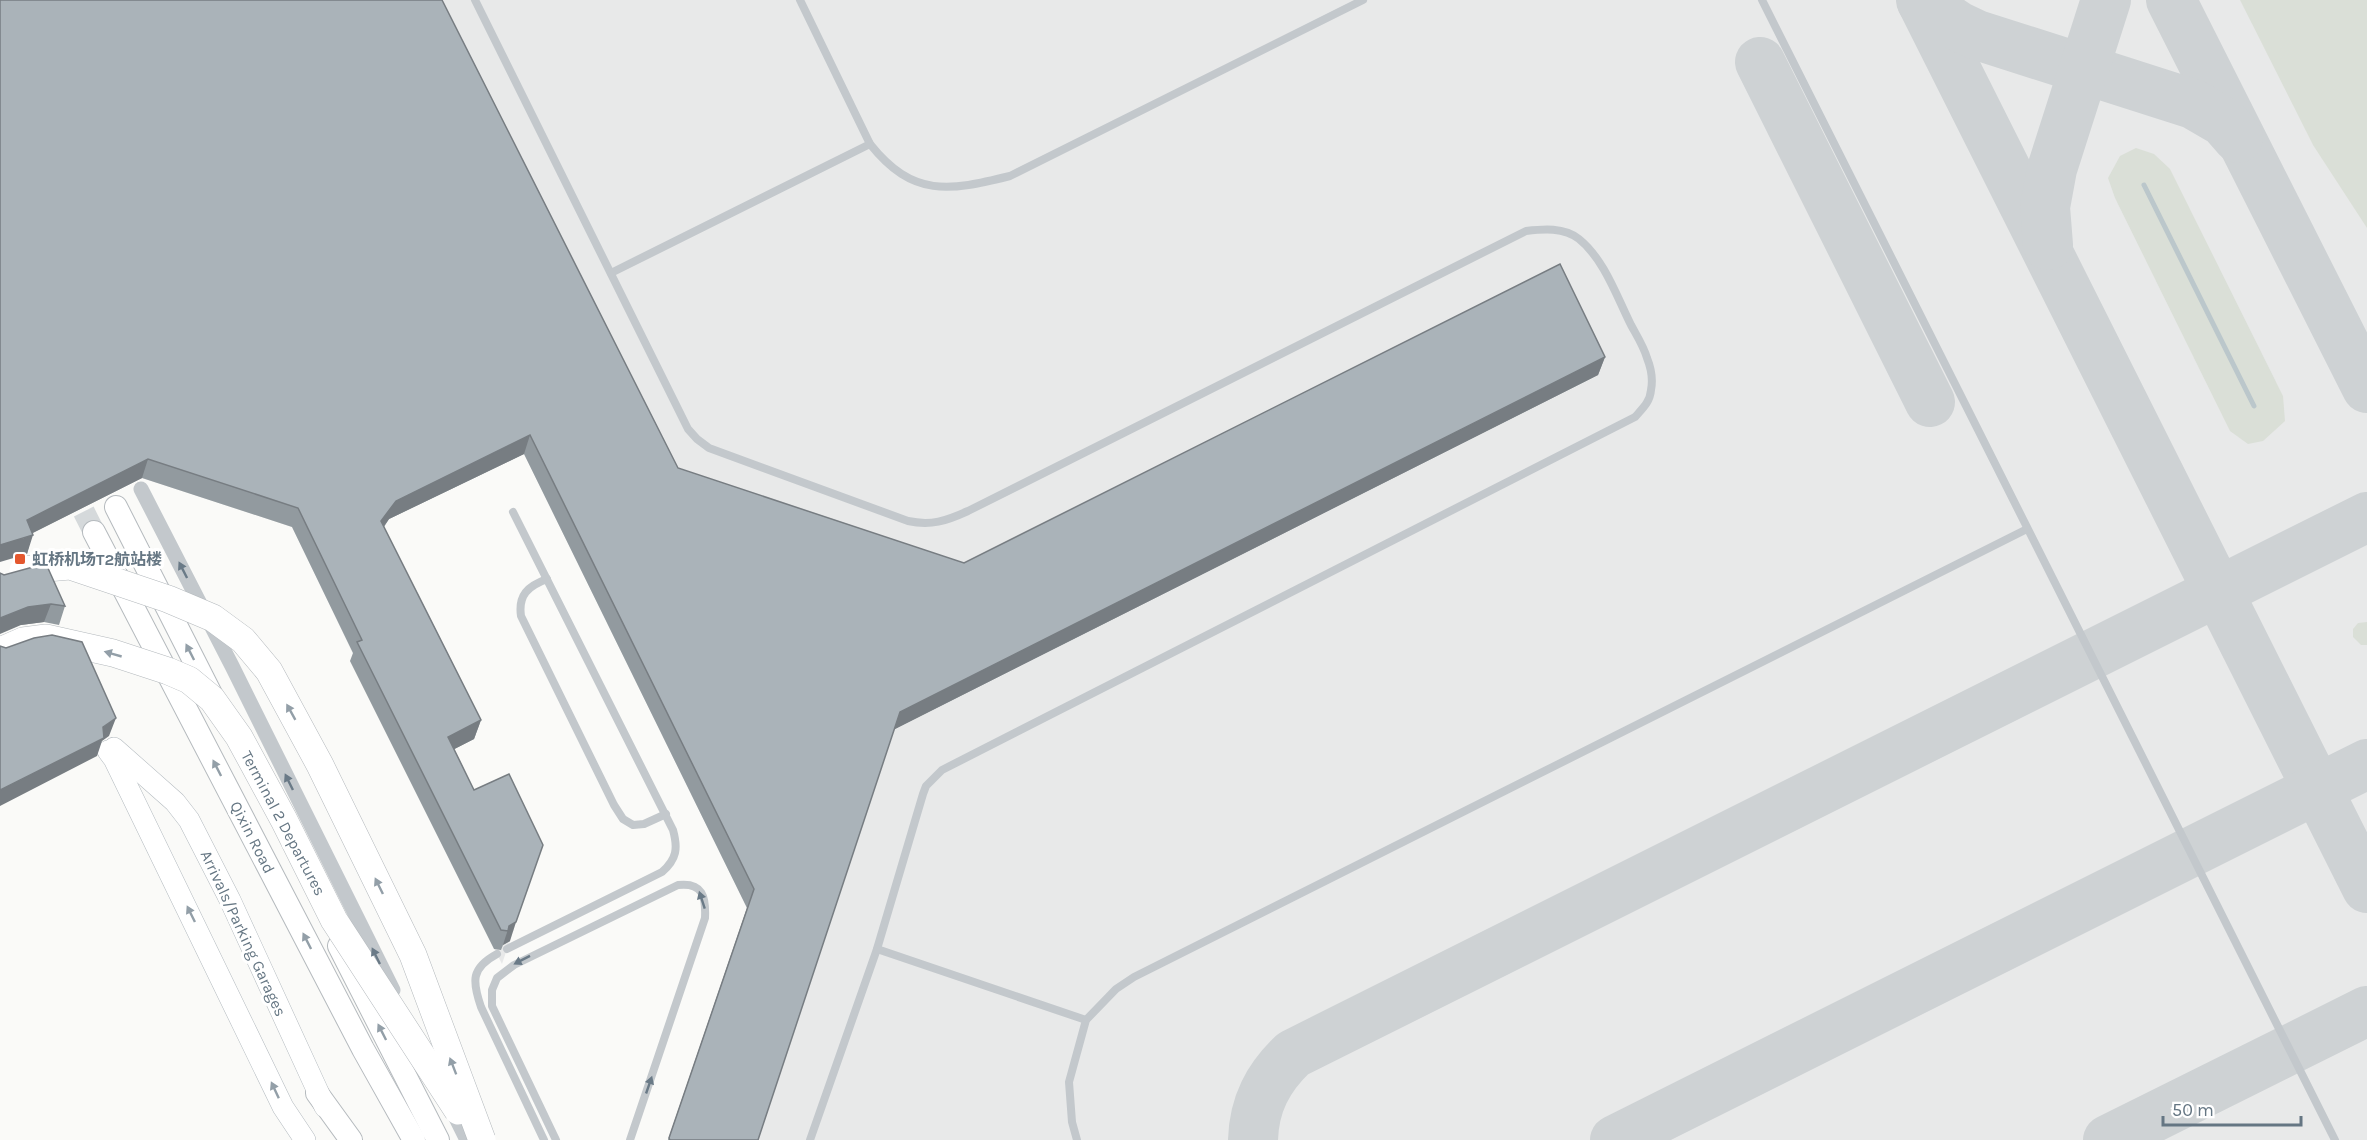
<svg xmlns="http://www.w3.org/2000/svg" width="2367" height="1140" font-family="Karla,'Noto Sans SC',sans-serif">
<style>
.built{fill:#e8e9e9}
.green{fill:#dadfd7}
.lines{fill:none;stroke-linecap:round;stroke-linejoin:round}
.stream{stroke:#bbc7cb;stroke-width:5}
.taxiway{stroke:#ced2d4;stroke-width:50}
.primary-tunnel{stroke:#d5d9db;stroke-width:22;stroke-dasharray:22 11;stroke-linecap:butt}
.secondary-casing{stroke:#b3babf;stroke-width:22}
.primary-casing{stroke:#b5babe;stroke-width:24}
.lane{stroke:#c3c8cc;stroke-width:8}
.street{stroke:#c3c8cc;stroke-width:15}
.secondary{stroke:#fff;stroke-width:21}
.primary{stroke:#fff;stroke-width:22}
.highway-bridge-casing{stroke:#b4b9bd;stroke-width:28;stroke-linecap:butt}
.highway-bridge{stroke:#fff;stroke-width:27}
.wall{fill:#929a9f}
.shaded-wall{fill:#777d82}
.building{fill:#aab3b9;stroke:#777d82;stroke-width:1.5}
.oneway{fill:#6a7a87}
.oneway2{fill:#939fa8}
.poi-dot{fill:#e4572e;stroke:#fff;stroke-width:2}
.labels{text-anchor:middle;stroke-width:6;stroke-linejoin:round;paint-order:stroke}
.poi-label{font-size:16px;font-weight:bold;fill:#657683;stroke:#fff;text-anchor:start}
.street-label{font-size:16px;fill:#657683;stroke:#fff}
</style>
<rect width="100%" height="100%" fill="#fafaf8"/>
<polygon class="built" points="0,0 2367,0 2367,1140 668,1140 747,908 524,454 389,519 374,540 474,739 441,756 536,863 502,964 350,661 355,658 292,527 142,478 54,522"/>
<g class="green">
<polygon points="2240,0 2367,0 2367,228 2313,145"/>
<polygon points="2136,148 2154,154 2170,169 2283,396 2285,421 2263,441 2248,444 2230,431 2115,198 2108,178 2120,156"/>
<polygon points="2367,622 2367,645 2361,645 2353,637 2353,629 2358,623"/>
</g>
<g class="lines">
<polyline class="stream" points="2144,185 2254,406"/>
<g class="taxiway">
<polyline points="1921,0 2367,888"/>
<polyline points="2171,0 2367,388"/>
<polyline points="1922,2 1958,26 1977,35 2193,104 2224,122 2238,138"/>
<polyline points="1760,62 1930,402"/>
<polyline points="2048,245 2045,207 2052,169 2106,0"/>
<path d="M1253,1140C1254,1104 1268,1078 1293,1054L2367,517"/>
<polyline points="1615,1140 2367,764"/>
<polyline points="2108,1140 2367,1011"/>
</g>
<polyline class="primary-tunnel" points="69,482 94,532"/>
<g class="secondary-casing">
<g id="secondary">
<polyline points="114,748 175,802 189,820 230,900 325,1107"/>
<polyline points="108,751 114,759 283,1107 305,1140"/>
</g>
</g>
<g class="primary-casing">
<g id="primary">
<polyline points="116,507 213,698"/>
<polyline points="94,532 363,1049 414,1140"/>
<polyline points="339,946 438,1140"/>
<polyline points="317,1093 351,1140"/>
</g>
</g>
<g class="lane">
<path d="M475,0L688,429L697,439L709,448L908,521C931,526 946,521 968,511L1526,231C1543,229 1564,227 1579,239C1604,259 1617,297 1631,325C1637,336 1644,347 1647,358C1651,368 1653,380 1651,390C1650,402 1643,408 1635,417L942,770L926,786L923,794L877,949L810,1140"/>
<path d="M800,0L870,144C913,198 949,191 1010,176L1363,0"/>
<polyline points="1762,0 2335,1140"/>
<polyline points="611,273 870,144"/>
<path d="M547,579C528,586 518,595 521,616L614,805L623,819L633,825L644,824L666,814"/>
<path d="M507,949L662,872C677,859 678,848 673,830L513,512"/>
<polyline points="877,949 1086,1020"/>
<path d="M497,954C471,968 472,981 481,1007L544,1140"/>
<path d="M556,1140L492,1006V990L497,978L514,965L678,885C703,882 706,897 705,918L630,1140"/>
<polyline points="1077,1140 1072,1122 1069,1082 1086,1020 1116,989 1134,977 2027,529"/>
</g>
<g class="street">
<polyline points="141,489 232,666 393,990"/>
<polyline points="451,1108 467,1140"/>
</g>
<use href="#secondary" class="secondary"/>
<use href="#primary" class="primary"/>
<g class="highway-bridge-casing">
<g id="highway-bridge">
<polyline points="23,570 70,566 168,599 213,618 243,640 269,671 320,765 413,955 482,1140"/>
<polyline points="0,651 23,641 46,638 113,653 168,671 189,680 212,699 239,737 284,820 334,920 458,1111"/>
</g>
</g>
<use href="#highway-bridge" class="highway-bridge"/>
</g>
<g class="wall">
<polygon points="0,0 678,468 964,563 1605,357 1598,375 893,730 758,1140 668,1140 747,908 524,454 389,519 384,527 481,720 474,739 454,749 474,790 509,774 510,941 503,945 501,950 494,949 350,661 353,653 292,527 142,478 32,533 27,554"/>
<polygon points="0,573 65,606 59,625 44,622 21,625"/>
</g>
<g class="shaded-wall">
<polygon points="1605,357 1598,375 893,730 900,712"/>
<polygon points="530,435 524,454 389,519 374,540 381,521 396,501"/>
<polygon points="148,459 142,478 21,539 33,535 27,554 0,562 0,545 27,520"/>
<polygon points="51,604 44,622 21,625 0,634 0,618 28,607"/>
<polygon points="116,718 109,736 102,741 97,756 0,806 0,790 103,727"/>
<polygon points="481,720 474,739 441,756 448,737"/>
<polygon points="516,922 510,941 503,945 509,926"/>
</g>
<g class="building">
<polygon points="0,0 442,0 678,468 964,563 1560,264 1605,357 900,712 758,1140 670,1140 669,1138 754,889 530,435 396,501 381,521 481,720 448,737 474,790 509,774 543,845 516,922 509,926 508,931 501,930 357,642 362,640 298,508 148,459 27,520 33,535 0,545"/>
<polygon points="47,566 65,606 51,604 28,607 0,618 0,573 4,575 33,567"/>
<polygon points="52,635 82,642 116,718 103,727 104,738 0,790 0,646 6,648 34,638"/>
</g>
<defs><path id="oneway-solid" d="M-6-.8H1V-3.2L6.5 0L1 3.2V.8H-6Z" transform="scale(1.5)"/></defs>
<g class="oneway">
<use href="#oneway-solid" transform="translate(183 570) rotate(-117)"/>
<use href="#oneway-solid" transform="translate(289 782) rotate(-116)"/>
<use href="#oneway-solid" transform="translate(702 900) rotate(-108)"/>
<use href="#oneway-solid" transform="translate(376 956) rotate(-116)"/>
<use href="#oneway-solid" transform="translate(522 960) rotate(153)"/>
<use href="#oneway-solid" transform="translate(649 1085) rotate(-71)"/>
</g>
<g class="oneway2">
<use href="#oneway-solid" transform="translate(190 652) rotate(-117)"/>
<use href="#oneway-solid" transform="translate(113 654) rotate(-164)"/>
<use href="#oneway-solid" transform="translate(291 712) rotate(-119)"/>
<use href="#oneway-solid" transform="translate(217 768) rotate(-117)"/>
<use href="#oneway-solid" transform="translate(379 886) rotate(-116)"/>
<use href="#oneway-solid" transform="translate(191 914) rotate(-116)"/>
<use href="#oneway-solid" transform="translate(307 941) rotate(-117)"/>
<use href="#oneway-solid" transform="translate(382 1032) rotate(-117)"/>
<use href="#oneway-solid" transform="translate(453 1066) rotate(-111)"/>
<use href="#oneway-solid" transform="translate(275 1090) rotate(-115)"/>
</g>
<rect class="poi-dot" x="14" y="553" width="12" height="12" rx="3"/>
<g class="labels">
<g class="poi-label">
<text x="32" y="565">虹桥机场T2航站楼</text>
</g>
<g class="street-label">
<text transform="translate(284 823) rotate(62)" y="6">Terminal 2 Departures</text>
<text transform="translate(253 837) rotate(63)" y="6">Qixin Road</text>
<text transform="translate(244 933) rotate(65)" y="6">Arrivals/Parking Garages</text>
</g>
</g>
<path d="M2163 1116v9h138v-9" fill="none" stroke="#657683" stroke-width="3"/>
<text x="2172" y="1116" font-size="18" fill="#657683" stroke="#ffffff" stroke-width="4.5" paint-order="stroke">50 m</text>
</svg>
